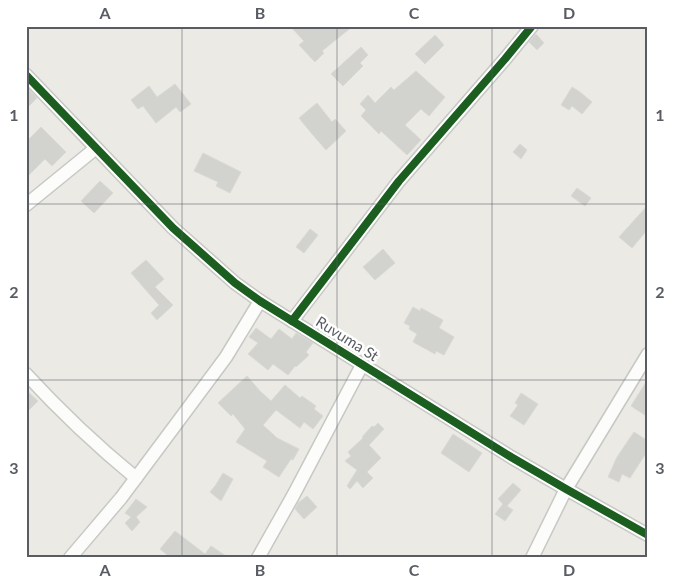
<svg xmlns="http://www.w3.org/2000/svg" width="674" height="584" font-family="Lato,sans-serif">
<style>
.building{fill:#d2d2ce;stroke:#dad9d4}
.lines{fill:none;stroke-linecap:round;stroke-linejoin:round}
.minor-casing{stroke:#c7c8c6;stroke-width:15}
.minor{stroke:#fcfcfb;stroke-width:12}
.cycleway-casing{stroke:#fff;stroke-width:11}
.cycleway{stroke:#1b5e20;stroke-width:8}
.grid{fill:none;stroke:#595d63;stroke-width:1;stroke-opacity:0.55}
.labels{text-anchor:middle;stroke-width:5;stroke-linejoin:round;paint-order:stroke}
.street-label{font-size:15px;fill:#595d63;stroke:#fff}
.neatline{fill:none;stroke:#595d63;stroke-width:2}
.grid-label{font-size:16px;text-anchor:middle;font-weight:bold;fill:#595d63}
</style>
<rect width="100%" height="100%" fill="#ebeae4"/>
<g class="building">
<polygon points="290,26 353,26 322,51 324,53 315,62 299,45 304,41"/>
<polygon points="536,34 544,43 537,50 529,42"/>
<polygon points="435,35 444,45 425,64 415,54"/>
<polygon points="361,47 368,55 360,63 363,66 343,86 331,74"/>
<polygon points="416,71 445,97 429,116 421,109 405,125 421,140 407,155 381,131 379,134 361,116 366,110 360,104 368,95 375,103 391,87 394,90"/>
<polygon points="175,84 191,104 180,112 176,107 156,123 143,106 138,109 131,100 149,86 157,97"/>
<polygon points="26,87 37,98 26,109"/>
<polygon points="572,87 580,92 592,102 582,114 572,106 569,110 561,105"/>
<polygon points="317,103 332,122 335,119 346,131 326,150 312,134 299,118"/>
<polygon points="41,127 66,152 52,166 45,159 26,178 26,142"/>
<polygon points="520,144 527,150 521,159 513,152"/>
<polygon points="203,153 241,172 230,193 216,186 218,182 194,171"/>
<polygon points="100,181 113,193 94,213 81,201"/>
<polygon points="577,188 591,198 585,206 571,196"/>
<polygon points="648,205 648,229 632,248 619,237"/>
<polygon points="310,229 318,235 304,253 296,247"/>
<polygon points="383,249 395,263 375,280 363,267"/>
<polygon points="146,260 164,279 155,287 173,305 157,320 151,313 159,305 131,273"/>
<polygon points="413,307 420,311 421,308 443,320 439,328 454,337 444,355 436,351 435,354 413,342 417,334 409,329 410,326 404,323"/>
<polygon points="256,328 271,339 279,329 292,339 296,333 313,343 306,352 309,355 296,367 295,366 288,375 273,364 268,370 248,354 258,343 249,337"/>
<polygon points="247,376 260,391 271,401 285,385 300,398 302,396 316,406 314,409 323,416 313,429 304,422 300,428 276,410 263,425 277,438 299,449 293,460 291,459 279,477 263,467 267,461 236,442 245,429 233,414 231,416 218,403"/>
<polygon points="648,379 648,417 631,406"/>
<polygon points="26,390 38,401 26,413"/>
<polygon points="521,393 538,404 524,425 510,416 518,405 515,403"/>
<polygon points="378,423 384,429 369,445 381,458 367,472 373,478 363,488 357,481 350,489 347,486 357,470 345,461 351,456 348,452 363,438 362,437 372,426 374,427"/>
<polygon points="634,432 648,441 648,450 630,478 622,474 619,482 608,477 617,457"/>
<polygon points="453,434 482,453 469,472 441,453"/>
<polygon points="223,473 233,479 221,501 210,492 215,486"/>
<polygon points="513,483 521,490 507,506 513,510 505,521 495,514 503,504 498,499"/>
<polygon points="307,496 317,507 304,519 295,509 298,503"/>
<polygon points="136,499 147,507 136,517 140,522 132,531 125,523 131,517 125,513"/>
<polygon points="175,531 205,554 211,546 229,558 171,558 160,549"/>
</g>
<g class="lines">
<g class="minor-casing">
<g id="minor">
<polyline points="26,75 173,228 235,283 260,301 511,457 566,489 648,535"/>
<polyline points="26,205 96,148"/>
<polyline points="292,321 399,181 505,59 532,26"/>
<path d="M26,374C60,411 97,446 136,478"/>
<polyline points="70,558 121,498 174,427 226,357 260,301"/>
<polyline points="258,558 294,494 362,365"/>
<polyline points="532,558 566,489 648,354"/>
</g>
</g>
<use href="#minor" class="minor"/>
<g class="cycleway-casing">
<g id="cycleway">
<polyline points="26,75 173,228 235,283 260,301 511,457 566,489 648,535"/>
<polyline points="292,321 399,181 505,59 532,26"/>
</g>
</g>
<use href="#cycleway" class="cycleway"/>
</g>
<path class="grid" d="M182,26V558M337,26V558M492,26V558M26,204H648M26,380H648"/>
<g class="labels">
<g class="street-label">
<text transform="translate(347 339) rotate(32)" y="5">Ruvuma St</text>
</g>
</g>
<rect width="674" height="584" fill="none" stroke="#ffffff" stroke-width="55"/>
<rect x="28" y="28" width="618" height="528" class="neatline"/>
<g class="grid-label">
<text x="105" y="19">A</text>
<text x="260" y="19">B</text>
<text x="414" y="19">C</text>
<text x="569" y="19">D</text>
<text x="14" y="121">1</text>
<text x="660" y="121">1</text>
<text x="14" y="298">2</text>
<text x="660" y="298">2</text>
<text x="14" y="474">3</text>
<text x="660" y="474">3</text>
<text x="105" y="576">A</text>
<text x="260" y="576">B</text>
<text x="414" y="576">C</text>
<text x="569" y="576">D</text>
</g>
</svg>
